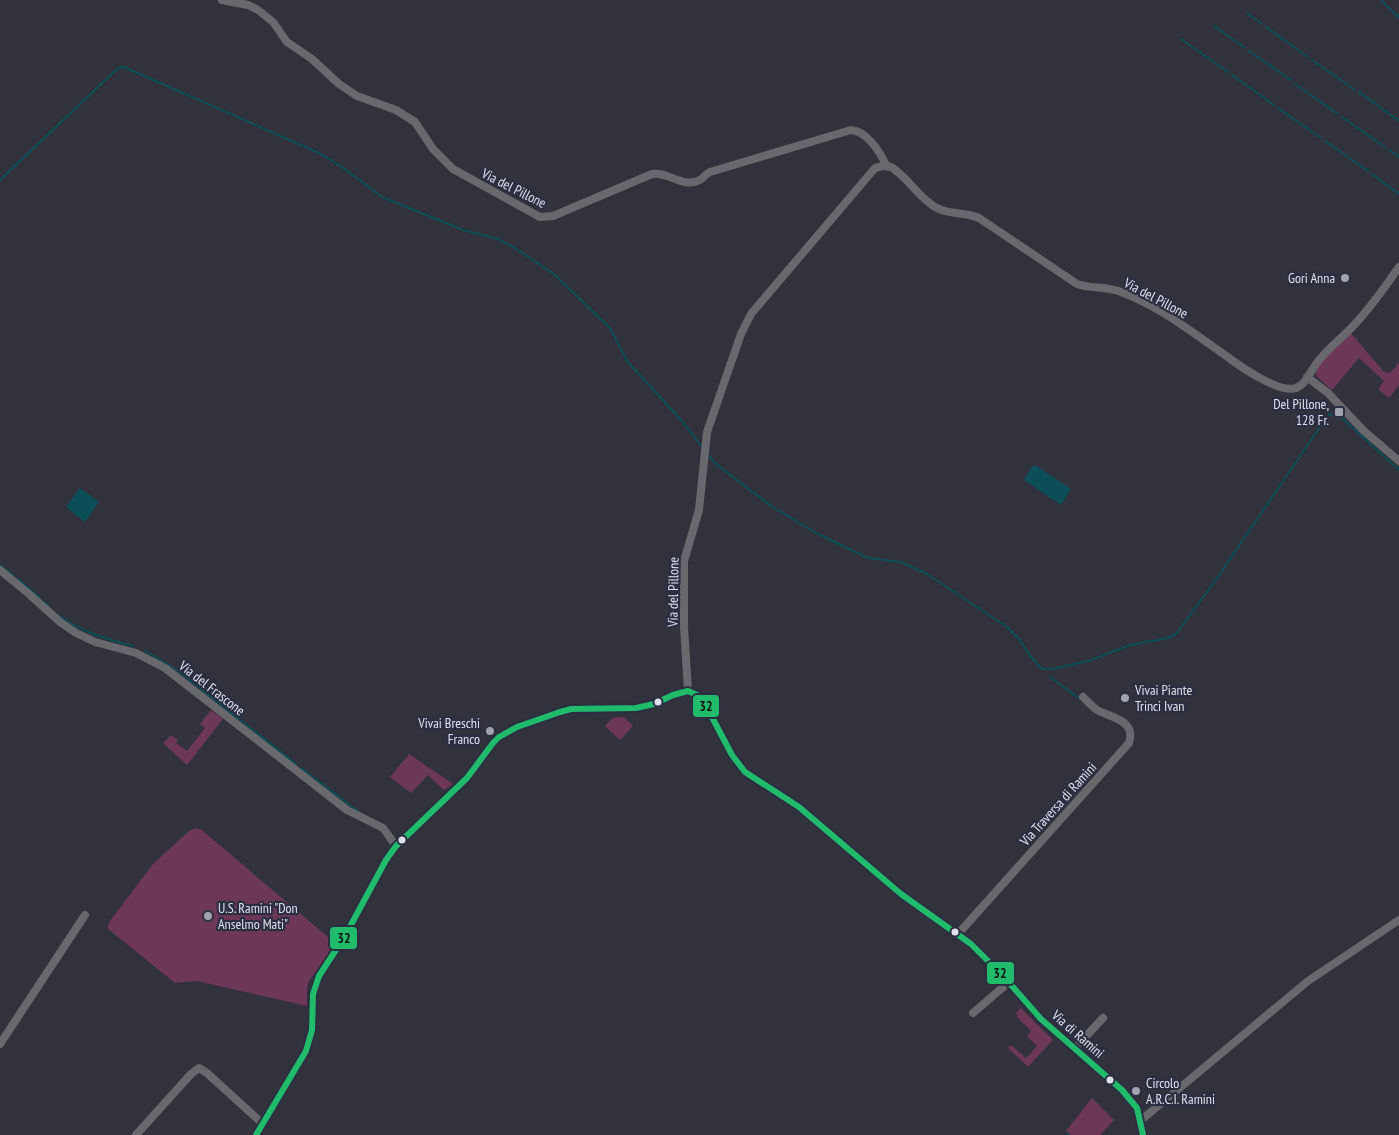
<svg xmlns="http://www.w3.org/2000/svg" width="1399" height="1135" font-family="'PT Sans Narrow',sans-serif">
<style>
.green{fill:#6c3759}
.water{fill:#0b4e57}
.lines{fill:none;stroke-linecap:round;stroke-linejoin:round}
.stream{stroke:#0b4e57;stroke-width:2}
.minor{stroke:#69686d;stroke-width:8}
.bus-1-casing{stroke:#2c2f41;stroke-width:10}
.bus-1{stroke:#20bc6c;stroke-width:6}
.poi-dot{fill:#a1a4af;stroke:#2c2f41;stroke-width:2}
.bus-dot{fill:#dee1ed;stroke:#2c2f41;stroke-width:2}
.labels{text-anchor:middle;stroke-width:4.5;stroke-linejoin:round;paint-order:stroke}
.street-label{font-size:14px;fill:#dee1ed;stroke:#2c2f41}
.poi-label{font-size:14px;fill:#dee1ed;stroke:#2c2f41;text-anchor:end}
.line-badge{stroke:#2c2f41;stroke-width:2}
.pale-badge-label{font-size:14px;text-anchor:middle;font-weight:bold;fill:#111}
</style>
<rect width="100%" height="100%" fill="#31323c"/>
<g class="green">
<path d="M1350,332L1384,372L1390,373L1399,362V385L1389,398L1378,389L1384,381L1359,358L1332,390L1316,376C1315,362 1341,342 1350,332Z"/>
<polygon points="211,710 223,719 187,765 163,743 171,735 178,740 176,743 187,751 205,728 200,724"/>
<polygon points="624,717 633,726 620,740 605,726 612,718"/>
<polygon points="409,754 453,784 444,790 428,775 411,793 390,777"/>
<polygon points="196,828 202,830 336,944 309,981 307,988 307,1006 197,981 175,983 108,929 108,925 110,921 153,864 178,841 189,831"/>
<polygon points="1021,1008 1053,1040 1028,1067 1008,1048 1011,1045 1026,1058 1037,1046 1027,1036 1031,1031 1017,1017 1018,1015 1016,1013"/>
<polygon points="1092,1098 1114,1120 1100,1135 1071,1135 1066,1131"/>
</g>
<g class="water">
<polygon points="1035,465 1071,489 1061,505 1024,480 1032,466"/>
<polygon points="80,488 99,502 85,522 66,507"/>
</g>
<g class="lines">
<g class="stream">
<polyline points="1381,0 1399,18"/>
<polyline points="1247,13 1262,24"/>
<polyline points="1214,26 1245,48"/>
<polyline points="1266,27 1308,57"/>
<polyline points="1181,39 1228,72"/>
<polyline points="1249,51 1291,80"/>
<polyline points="1312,60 1355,90"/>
<polyline points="1232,75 1274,105"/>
<polyline points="1295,84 1338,114"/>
<polyline points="1359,92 1399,121"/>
<polyline points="1278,108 1321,138"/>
<polyline points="1342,117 1385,147"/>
<polyline points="1325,141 1368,171"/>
<polyline points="1389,150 1399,157"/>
<polyline points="1372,174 1399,194"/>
<polyline points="0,180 116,70 122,67 124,67 319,153 342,167 382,197 463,230 498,239 515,248 554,274 610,328 627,361 682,421 702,447"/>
<polyline points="708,455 717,465 774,508 818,534 868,558 901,562 927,574 1007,627 1019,639 1031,657 1042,669 1053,669 1088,661 1130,645 1168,638 1176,634 1215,581 1326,418 1330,414 1341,417 1399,470"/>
<polyline points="0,565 14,576"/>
<polyline points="18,579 40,598"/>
<polyline points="44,602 49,607"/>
<path d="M58,615C81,632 106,639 133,646"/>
<polyline points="145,651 177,670 296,764"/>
<polyline points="1050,677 1080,699"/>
<polyline points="301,768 359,812"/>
<polyline points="1067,1134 1069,1135"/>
</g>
<g class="minor">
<path d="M222,0L248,5L258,10L273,22L287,42L312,59L339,84L357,96L396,110L415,122L433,149L453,169L540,217L553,216L652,174C669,171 682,189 700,180C703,178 706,174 710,172L851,130C867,131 880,152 886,165"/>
<polyline points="1307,377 1328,393 1364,431 1399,461"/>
<polyline points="0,570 29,594 60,622 76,633 95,642 136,653 165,668 347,810 383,828 396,846"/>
<path d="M688,691L684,627V561L699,510L707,432L741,334L751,314L875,168L883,166L891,167C908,177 919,199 937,208C950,215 966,212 979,218L1077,284C1091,289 1107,286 1121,292C1159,306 1192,332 1225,355C1238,365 1279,394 1296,388C1308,383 1312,367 1320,359C1331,346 1344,336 1355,324C1372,306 1385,287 1399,267"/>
<path d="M958,934L1129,743C1136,721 1113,718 1099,711C1093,708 1088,702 1083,697"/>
<polyline points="973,1013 1009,982"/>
<polyline points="0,1044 85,915"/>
<polyline points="1075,1048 1103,1018"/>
<polyline points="1140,1121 1308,981 1399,920"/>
<polyline points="136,1135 191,1074 199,1068 207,1073 263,1124"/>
<polyline points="256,1135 306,1051 312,1030 313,994 319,976 345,936 386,860 396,846 467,778 493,743 499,737 517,727 560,712 571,709 636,708 654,704 673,695 688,691 697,695 705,704 732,755 745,772 799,807 901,894 971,944 1005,978 1041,1019 1122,1090 1137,1108 1143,1135"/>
</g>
<g class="bus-1-casing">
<polyline id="bus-1" points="256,1135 306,1051 312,1030 313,994 319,976 345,936 386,860 396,846 467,778 493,743 499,737 517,727 560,712 571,709 636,708 654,704 673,695 688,691 697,695 705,704 732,755 745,772 799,807 901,894 971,944 1005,978 1041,1019 1122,1090 1137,1108 1143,1135"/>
</g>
<use href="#bus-1" class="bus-1"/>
</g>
<g class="poi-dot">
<circle cx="1345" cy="278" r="5"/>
<rect x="1334" y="407" width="10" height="10" rx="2.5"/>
<circle cx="1125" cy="698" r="5"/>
<circle cx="490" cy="731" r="5"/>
<circle cx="208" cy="916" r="5"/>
<circle cx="1136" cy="1091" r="5"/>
</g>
<g class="bus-dot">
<circle cx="658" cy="702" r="4.5"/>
<circle cx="402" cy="840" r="4.5"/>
<circle cx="955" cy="932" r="4.5"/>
<circle cx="1110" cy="1080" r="4.5"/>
</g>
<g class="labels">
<g class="street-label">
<text transform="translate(514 188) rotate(27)" y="5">Via del Pillone</text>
<text transform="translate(1156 298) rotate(28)" y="5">Via del Pillone</text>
<text transform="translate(673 592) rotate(-89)" y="5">Via del Pillone</text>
<text transform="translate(212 688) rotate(38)" y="5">Via del Frascone</text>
<text transform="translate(1058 804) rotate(-48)" y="5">Via Traversa di Ramini</text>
<text transform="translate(1078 1034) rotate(41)" y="5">Via di Ramini</text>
</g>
<g class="poi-label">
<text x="1335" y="283">Gori Anna</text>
<text x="1329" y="409">Del Pillone,<tspan x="1329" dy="16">128 Fr.</tspan></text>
<text x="1135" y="695" text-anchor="start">Vivai Piante<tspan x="1135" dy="16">Trinci Ivan</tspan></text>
<text x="480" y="728">Vivai Breschi<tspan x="480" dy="16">Franco</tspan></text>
<text x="218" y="913" text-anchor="start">U.S. Ramini "Don<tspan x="218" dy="16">Anselmo Mati"</tspan></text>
<text x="1146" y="1088" text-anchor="start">Circolo<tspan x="1146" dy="16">A.R.C.I. Ramini</tspan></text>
</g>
</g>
<g class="line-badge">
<rect x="692" y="694" width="28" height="24" rx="5" fill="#20bc6c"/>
<rect x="329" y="926" width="29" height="24" rx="5" fill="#20bc6c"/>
<rect x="986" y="961" width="29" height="24" rx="5" fill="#20bc6c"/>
</g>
<g class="pale-badge-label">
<text x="706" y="711">32</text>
<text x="344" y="943">32</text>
<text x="1000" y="978">32</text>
</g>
</svg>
